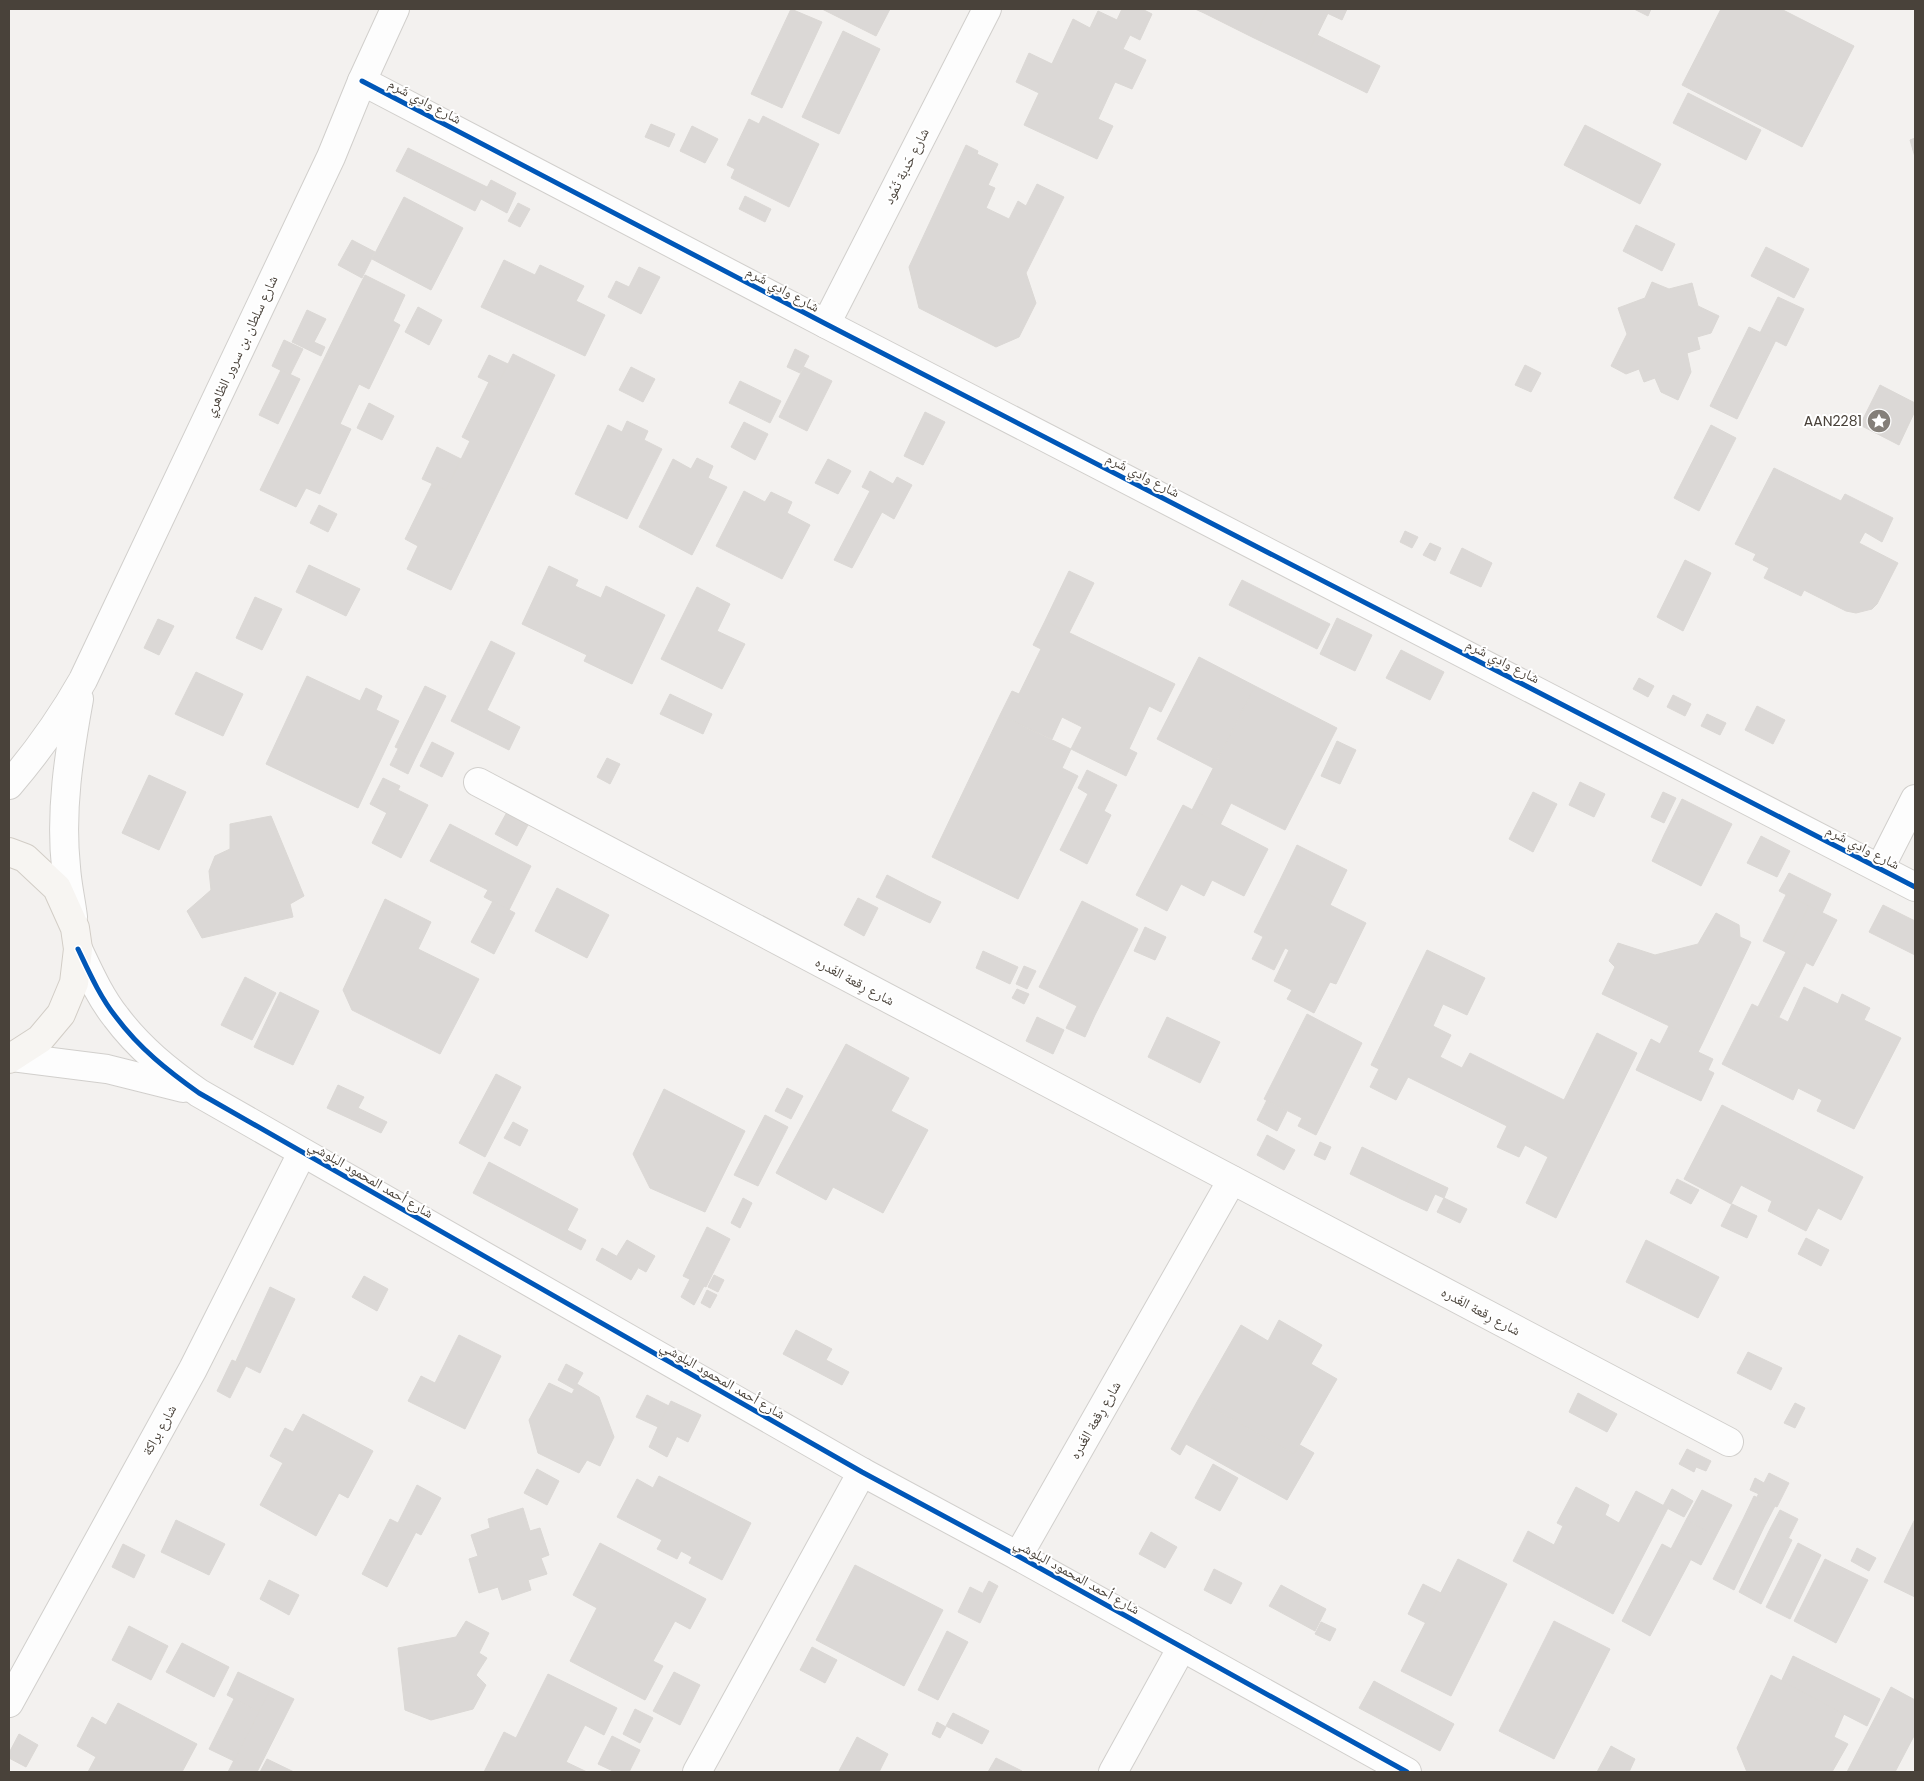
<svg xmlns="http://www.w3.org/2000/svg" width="1924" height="1781" font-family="Poppins,'Noto Naskh Arabic',sans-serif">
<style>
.building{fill:#dbd8d6;stroke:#dbd8d5}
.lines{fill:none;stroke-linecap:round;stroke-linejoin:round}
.minor-casing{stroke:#d1cfcc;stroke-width:30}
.tertiary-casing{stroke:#d1cfcc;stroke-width:30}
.secondary-casing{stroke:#d2cdc6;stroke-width:30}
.minor{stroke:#fdfdfd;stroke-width:28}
.tertiary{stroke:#fdfdfd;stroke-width:28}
.secondary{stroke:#f7f5f2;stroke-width:28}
.cycleway-casing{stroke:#fff;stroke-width:8}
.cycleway{stroke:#0057b8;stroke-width:5}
.labels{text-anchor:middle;stroke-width:4;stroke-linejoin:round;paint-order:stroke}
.street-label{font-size:14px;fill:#49423a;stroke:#fff}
.poi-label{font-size:14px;fill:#49423a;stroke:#fff;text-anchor:end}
</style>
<rect width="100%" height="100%" fill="#f3f1ef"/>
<g class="building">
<polygon points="791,9 822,22 782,108 751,94"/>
<polygon points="822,9 890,9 876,36"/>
<polygon points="1122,9 1142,9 1152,14 1140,40 1130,35 1123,49 1146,60 1132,89 1115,82 1098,119 1113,126 1097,159 1024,125 1039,93 1016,82 1029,53 1052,64 1073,19 1090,28 1098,11 1117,20"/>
<polygon points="1195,9 1206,9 1204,13"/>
<polygon points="1206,9 1268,9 1254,38 1204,13"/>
<polygon points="1268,9 1330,9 1304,62 1254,38"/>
<polygon points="1330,9 1347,9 1342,20 1327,13"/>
<polygon points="1634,9 1651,9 1648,16"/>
<polygon points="1721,9 1781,9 1854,46 1802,147 1682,85"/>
<polygon points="843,31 880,49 839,134 802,117"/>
<polygon points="1317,35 1380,66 1367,93 1304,62"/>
<polygon points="1688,93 1761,130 1746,160 1673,123"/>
<polygon points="763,116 819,144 789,207 731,178 735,169 727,165 749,119 759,124"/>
<polygon points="651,124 675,134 669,147 645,137"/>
<polygon points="1585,125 1661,164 1640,204 1564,165"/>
<polygon points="692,126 718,139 705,163 680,151"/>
<polygon points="1915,138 1915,157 1910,140"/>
<polygon points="966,145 978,151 977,154 998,164 988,185 995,188 986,208 1009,219 1018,201 1026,206 1037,184 1064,197 1026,273 1036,303 1019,337 996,347 919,308 909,267"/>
<polygon points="408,148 487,187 475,211 396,171"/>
<polygon points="491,180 516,193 507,213 481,199"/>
<polygon points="745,196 771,209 765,222 739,209"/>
<polygon points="404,197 463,228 431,290 372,259"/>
<polygon points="518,203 530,209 520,227 508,221"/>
<polygon points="1636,225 1675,244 1662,271 1623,251"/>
<polygon points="352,240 375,252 362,278 338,265"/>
<polygon points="1766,247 1809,269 1794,298 1751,276"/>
<polygon points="504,260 535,275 540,265 584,286 576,301 605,315 585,356 481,307"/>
<polygon points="639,267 660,277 641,314 608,297 616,281 629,287"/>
<polygon points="365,275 405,295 393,321 400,325 369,389 359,384 340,424 351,429 320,494 306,488 296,507 260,490"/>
<polygon points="1652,282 1669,289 1692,283 1698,306 1719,316 1711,333 1697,337 1700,349 1687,353 1691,372 1678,400 1661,392 1655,378 1644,382 1639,369 1626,374 1611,366 1627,334 1618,308 1645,298"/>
<polygon points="1778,297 1804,309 1786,346 1760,333"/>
<polygon points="418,307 442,320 429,345 405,332"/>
<polygon points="307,310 326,319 314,342 325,347 321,356 292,342"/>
<polygon points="1749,327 1776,340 1737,419 1710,406"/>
<polygon points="284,340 303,349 290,375 272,366"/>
<polygon points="795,349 809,356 800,373 787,367"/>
<polygon points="513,354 555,375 451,590 407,569 418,546 405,539 432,484 446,490 470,441 462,437 489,382 497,386"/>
<polygon points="489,355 508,364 497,386 478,377"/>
<polygon points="1525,365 1541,373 1531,392 1515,385"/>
<polygon points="631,367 655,379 643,402 619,390"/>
<polygon points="804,367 832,381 807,431 779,417"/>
<polygon points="281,370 300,379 278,424 259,415"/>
<polygon points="740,381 781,401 770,423 729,403"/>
<polygon points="1880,385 1915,403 1915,411 1899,445 1860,425"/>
<polygon points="369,403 394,416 382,440 357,428"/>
<polygon points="925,412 945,422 923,465 904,456"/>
<polygon points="627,421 648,431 644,440 662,449 627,519 575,494 608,425 622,432"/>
<polygon points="744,422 768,434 755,460 731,447"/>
<polygon points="1711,425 1736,438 1699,511 1674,498"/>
<polygon points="437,447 461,459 446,490 422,479"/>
<polygon points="697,458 713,466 708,478 727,487 692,555 639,527 673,459 691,469"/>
<polygon points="828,459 851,471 838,494 815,483"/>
<polygon points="1774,468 1841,501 1845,494 1893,518 1882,542 1865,532 1859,543 1898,563 1877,604 1872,609 1856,613 1846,611 1804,590 1801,596 1764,578 1769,568 1753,560 1756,554 1735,544"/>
<polygon points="870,471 893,484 897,477 912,485 894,519 882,512 852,568 834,560 870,491 862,487"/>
<polygon points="744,491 765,502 771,492 792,502 787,513 810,525 782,579 716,546"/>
<polygon points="319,505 337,514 328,532 310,523"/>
<polygon points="1405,531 1418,537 1412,548 1400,542"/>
<polygon points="1430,543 1441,548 1435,561 1423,555"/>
<polygon points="1462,548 1492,563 1481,587 1450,573"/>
<polygon points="1685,560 1711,573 1683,631 1657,617"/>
<polygon points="309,565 360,589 346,616 296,592"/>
<polygon points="549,566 578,580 575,586 601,598 606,586 665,615 632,684 584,661 587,655 522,624"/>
<polygon points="1069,571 1094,583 1069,633 1045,621"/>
<polygon points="1242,580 1330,624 1317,649 1229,605"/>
<polygon points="697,587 730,604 717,631 745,644 722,689 661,659"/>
<polygon points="255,597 282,609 262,650 236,638"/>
<polygon points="1337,618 1372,635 1355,671 1320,654"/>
<polygon points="158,619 174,626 159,655 144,648"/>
<polygon points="1045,621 1175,684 1161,712 1149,706 1129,749 1137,753 1126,776 1071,749 1082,727 1062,717 1052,739 1000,715 1012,691 1019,694 1041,649 1033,645"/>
<polygon points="491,641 515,653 487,710 520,727 509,750 451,721"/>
<polygon points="1401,650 1444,672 1430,700 1386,678"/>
<polygon points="1199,657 1255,686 1213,768 1157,739"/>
<polygon points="196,672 243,694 223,736 175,714"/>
<polygon points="307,676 360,701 366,688 382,696 376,710 399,721 358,808 266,764"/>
<polygon points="1639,678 1654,686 1648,697 1633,689"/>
<polygon points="425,686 446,696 416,757 395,747"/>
<polygon points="1255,686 1337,728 1285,830 1231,803 1220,825 1192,810"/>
<polygon points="670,694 712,714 703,734 660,714"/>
<polygon points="1673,695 1691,704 1685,716 1667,707"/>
<polygon points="1757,706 1785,720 1773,744 1745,730"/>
<polygon points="1707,714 1726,723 1720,735 1701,726"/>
<polygon points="1000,715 1071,749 1062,768 1078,776 1018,899 932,857"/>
<polygon points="1337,741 1356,750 1340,784 1321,776"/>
<polygon points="432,742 454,753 442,777 420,766"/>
<polygon points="398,749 416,757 408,774 390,765"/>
<polygon points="607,758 620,764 610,784 597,777"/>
<polygon points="1087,770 1117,785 1104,811 1111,815 1087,864 1060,850 1088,794 1078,788"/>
<polygon points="149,775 186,792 159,850 122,833"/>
<polygon points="383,778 400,786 387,813 370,804"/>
<polygon points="1580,782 1605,794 1594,817 1569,805"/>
<polygon points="398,790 428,805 401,858 372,843"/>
<polygon points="1533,792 1557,804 1533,852 1509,839"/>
<polygon points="1663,792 1676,798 1664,823 1651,817"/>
<polygon points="1682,799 1732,824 1714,860 1664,835"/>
<polygon points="1183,805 1268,849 1244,896 1212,880 1204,896 1181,884 1167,911 1136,895"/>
<polygon points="507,812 529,823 517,846 495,834"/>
<polygon points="271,816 304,896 290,904 293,917 202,938 187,911 211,890 209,871 215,856 230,849 230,824"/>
<polygon points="450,824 531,866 509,910 484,897 488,890 430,861"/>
<polygon points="1664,835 1714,860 1701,886 1652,861"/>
<polygon points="1761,836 1790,851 1777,877 1747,863"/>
<polygon points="1297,845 1347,870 1330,905 1280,880"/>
<polygon points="1789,873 1831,894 1822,913 1779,891"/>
<polygon points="887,875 928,896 917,917 876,897"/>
<polygon points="1280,880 1366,923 1336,984 1330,982 1314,1013 1287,999 1292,990 1274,981 1289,950 1254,932"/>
<polygon points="557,888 609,915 587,958 535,931"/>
<polygon points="1786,895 1809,906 1786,952 1763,941"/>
<polygon points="928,896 941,902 930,923 917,917"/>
<polygon points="858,898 878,908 864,936 844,925"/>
<polygon points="385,899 431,922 418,949 479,979 440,1054 352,1010 343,990"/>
<polygon points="493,901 515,913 494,954 471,942"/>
<polygon points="1082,901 1138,929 1095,1015 1039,987"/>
<polygon points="1883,905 1915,921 1915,955 1869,932"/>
<polygon points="1809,906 1837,920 1813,966 1786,952"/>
<polygon points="1716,913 1739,925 1740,937 1751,942 1703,1042 1602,994 1615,967 1609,961 1618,943 1655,955 1698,944"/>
<polygon points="1145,927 1166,937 1155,960 1134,951"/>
<polygon points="1263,937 1285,948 1274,970 1252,959"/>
<polygon points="1427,950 1485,978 1467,1015 1443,1004 1433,1026 1451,1035 1440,1057 1462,1068 1470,1053 1564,1100 1597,1033 1637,1053 1556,1218 1526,1203 1548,1157 1525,1145 1519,1157 1497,1147 1507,1126 1408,1077 1396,1100 1370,1087 1379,1069 1371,1065"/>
<polygon points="983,951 1018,967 1010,984 976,968"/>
<polygon points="1786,952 1806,963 1779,1017 1758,1007"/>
<polygon points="1024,966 1036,971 1027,989 1016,984"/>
<polygon points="245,977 276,993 252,1040 221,1025"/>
<polygon points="1804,987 1838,1004 1842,994 1870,1008 1864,1020 1901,1038 1854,1129 1817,1111 1822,1100 1798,1088 1793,1100 1722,1064 1752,1004 1788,1022"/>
<polygon points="1017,989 1029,994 1024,1004 1012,998"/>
<polygon points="280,992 319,1011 293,1065 254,1047"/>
<polygon points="1077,1006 1095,1015 1085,1037 1066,1028"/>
<polygon points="1307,1014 1362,1043 1320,1127 1264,1099"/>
<polygon points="1037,1017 1064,1030 1053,1054 1026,1041"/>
<polygon points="1167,1017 1220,1042 1200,1083 1148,1057"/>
<polygon points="1669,1026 1703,1042 1698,1052 1713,1059 1708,1070 1714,1073 1701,1101 1636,1070 1651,1039 1660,1044"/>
<polygon points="846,1044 909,1078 891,1111 928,1130 883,1213 833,1187 826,1200 776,1173"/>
<polygon points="496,1074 521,1087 485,1157 459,1143"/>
<polygon points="338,1085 364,1097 358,1108 387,1122 381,1133 327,1108"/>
<polygon points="787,1088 803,1096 791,1119 775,1111"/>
<polygon points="664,1089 745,1131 705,1212 650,1188 633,1154"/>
<polygon points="1267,1100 1287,1111 1277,1131 1257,1120"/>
<polygon points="1722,1105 1863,1177 1841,1220 1818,1208 1806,1231 1768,1211 1772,1201 1741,1185 1731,1204 1684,1179"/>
<polygon points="765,1115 788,1127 758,1186 734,1175"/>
<polygon points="1302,1118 1320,1127 1316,1135 1298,1126"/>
<polygon points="513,1122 528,1130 520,1146 504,1138"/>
<polygon points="1267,1135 1295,1150 1284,1170 1257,1155"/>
<polygon points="1320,1142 1331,1147 1325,1160 1314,1155"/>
<polygon points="1362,1147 1414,1172 1401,1199 1350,1174"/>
<polygon points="489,1162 578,1209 562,1240 473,1193"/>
<polygon points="1414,1172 1448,1188 1444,1198 1435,1194 1427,1211 1401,1199"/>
<polygon points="1677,1179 1699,1190 1691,1204 1670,1193"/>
<polygon points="743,1198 752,1203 740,1228 731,1223"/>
<polygon points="1444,1198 1467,1209 1460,1223 1437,1212"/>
<polygon points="1732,1204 1757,1216 1747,1238 1721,1226"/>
<polygon points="707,1227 730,1239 706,1287 683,1276"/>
<polygon points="567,1230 586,1240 581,1250 562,1240"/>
<polygon points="1806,1238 1829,1250 1821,1266 1798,1254"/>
<polygon points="627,1240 655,1256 646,1272 617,1256"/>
<polygon points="1646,1240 1719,1277 1698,1318 1626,1282"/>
<polygon points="602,1248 638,1268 631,1280 596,1260"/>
<polygon points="714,1275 724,1280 718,1292 708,1287"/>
<polygon points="364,1276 388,1289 377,1311 352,1297"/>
<polygon points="690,1279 704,1286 694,1305 681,1297"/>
<polygon points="270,1287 295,1299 260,1373 236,1361"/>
<polygon points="707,1290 717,1295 710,1308 701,1303"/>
<polygon points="1279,1320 1322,1345 1311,1364 1337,1379 1294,1454 1198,1400 1241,1325 1268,1341"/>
<polygon points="796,1330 832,1349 826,1360 849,1372 842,1385 783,1354"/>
<polygon points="459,1335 501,1356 465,1429 408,1401 421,1376 435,1383"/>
<polygon points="1748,1352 1782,1368 1771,1390 1737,1373"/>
<polygon points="232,1360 246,1366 230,1398 217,1391"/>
<polygon points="566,1364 583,1373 574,1389 558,1380"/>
<polygon points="549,1383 572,1394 577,1384 599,1397 614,1437 600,1466 587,1460 579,1473 538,1453 529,1420"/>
<polygon points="1578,1393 1617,1414 1607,1432 1569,1412"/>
<polygon points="647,1395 669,1406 658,1427 636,1417"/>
<polygon points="1198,1400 1294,1454 1300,1445 1314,1453 1287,1500 1186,1444 1180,1455 1171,1449"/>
<polygon points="671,1401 701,1415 688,1442 658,1427"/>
<polygon points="1795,1403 1805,1408 1795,1428 1784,1423"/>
<polygon points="303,1414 373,1451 348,1498 339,1493 316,1536 260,1505 283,1463 270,1456 285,1428 293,1432"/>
<polygon points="658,1427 677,1436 667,1457 649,1447"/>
<polygon points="1687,1449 1711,1461 1706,1471 1696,1467 1694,1472 1679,1464"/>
<polygon points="1213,1464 1238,1478 1220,1511 1195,1498"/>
<polygon points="537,1469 559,1481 547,1505 524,1493"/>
<polygon points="1769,1473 1789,1483 1777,1507 1757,1497"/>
<polygon points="659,1476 751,1523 722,1580 689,1563 692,1557 681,1551 677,1559 657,1549 662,1540 617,1517 637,1479 653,1488"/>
<polygon points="1755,1478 1764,1483 1759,1494 1750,1490"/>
<polygon points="417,1485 441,1498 421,1535 398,1523"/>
<polygon points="1576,1487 1609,1505 1605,1515 1619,1523 1636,1491 1668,1508 1613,1614 1513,1561 1528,1531 1554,1545 1563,1526 1557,1523"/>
<polygon points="1672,1489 1693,1501 1684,1517 1663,1506"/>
<polygon points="1702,1490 1732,1505 1716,1536 1686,1520"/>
<polygon points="1754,1496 1775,1506 1764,1527 1744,1517"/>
<polygon points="523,1508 530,1531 540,1528 549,1555 541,1558 547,1574 528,1580 531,1590 502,1600 498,1587 479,1593 469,1559 478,1556 471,1535 490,1528 488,1519"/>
<polygon points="1780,1510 1798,1519 1788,1539 1770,1529"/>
<polygon points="1744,1517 1764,1527 1734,1590 1713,1579"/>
<polygon points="390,1519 416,1532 387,1587 362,1574"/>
<polygon points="1915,1519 1915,1597 1884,1582"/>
<polygon points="176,1520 225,1544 209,1575 161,1552"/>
<polygon points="1686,1520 1716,1536 1701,1565 1671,1549"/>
<polygon points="1770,1529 1792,1540 1761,1604 1739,1592"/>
<polygon points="1151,1532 1177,1547 1165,1568 1139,1554"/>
<polygon points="600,1543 706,1599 690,1629 675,1621 653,1661 663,1666 645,1700 570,1661 597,1608 573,1595"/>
<polygon points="1798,1543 1821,1555 1790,1619 1766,1607"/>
<polygon points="123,1544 145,1555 134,1578 112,1567"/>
<polygon points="1662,1544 1691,1559 1650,1636 1622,1621"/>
<polygon points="1857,1548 1876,1558 1869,1571 1851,1561"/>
<polygon points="1458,1559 1507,1584 1451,1696 1401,1671"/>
<polygon points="1825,1559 1868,1580 1836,1643 1794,1621"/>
<polygon points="855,1565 943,1610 904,1686 816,1640"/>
<polygon points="1214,1569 1242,1583 1231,1604 1204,1590"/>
<polygon points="269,1580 299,1595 289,1615 260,1599"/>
<polygon points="989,1581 998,1586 992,1598 983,1593"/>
<polygon points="1423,1584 1441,1593 1426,1623 1408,1614"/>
<polygon points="1281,1585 1305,1598 1293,1619 1269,1606"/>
<polygon points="970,1587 992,1598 980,1623 958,1612"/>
<polygon points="1305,1598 1326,1609 1315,1631 1293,1619"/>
<polygon points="466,1621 489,1633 479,1653 487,1658 476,1675 486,1685 473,1709 431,1720 405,1710 398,1648 456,1637"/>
<polygon points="1554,1621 1610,1649 1554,1759 1499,1731"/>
<polygon points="1321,1622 1336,1629 1330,1641 1315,1634"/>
<polygon points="129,1626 168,1646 151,1680 112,1660"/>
<polygon points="947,1631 968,1642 938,1700 918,1690"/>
<polygon points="182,1643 229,1667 214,1697 166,1672"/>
<polygon points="812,1647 837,1660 825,1683 800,1670"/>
<polygon points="1793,1656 1880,1699 1867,1726 1781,1682"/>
<polygon points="238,1672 271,1688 259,1712 227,1695"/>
<polygon points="674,1672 700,1685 680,1725 653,1711"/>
<polygon points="548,1674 617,1708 604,1735 585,1725 566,1762 587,1772 484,1772 504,1732 516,1738"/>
<polygon points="1771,1675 1844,1714 1834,1737 1848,1744 1832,1772 1747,1772 1737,1748"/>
<polygon points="1374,1681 1454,1724 1440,1751 1359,1708"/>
<polygon points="1891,1687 1915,1700 1915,1734 1895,1772 1847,1772"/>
<polygon points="271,1688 294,1699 257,1772 228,1772"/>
<polygon points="234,1699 259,1712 234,1761 209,1749"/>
<polygon points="118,1703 197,1744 182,1772 88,1772 96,1757 77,1746 92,1717 106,1725"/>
<polygon points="635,1709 653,1718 640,1743 623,1734"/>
<polygon points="953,1713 989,1731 982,1744 946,1726"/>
<polygon points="937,1722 946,1727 940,1738 932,1734"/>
<polygon points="19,1734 38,1745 26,1767 9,1758 9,1753"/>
<polygon points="612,1736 640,1750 629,1772 615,1772 598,1764"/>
<polygon points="857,1737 888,1754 879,1772 842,1772 839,1771"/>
<polygon points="1611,1746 1635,1759 1629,1772 1597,1772"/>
<polygon points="996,1758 1022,1771 1021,1772 988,1772"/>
<polygon points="267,1759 294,1772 260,1772"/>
</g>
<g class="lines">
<g class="minor-casing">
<g id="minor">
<polyline points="362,81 826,324 1915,887"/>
<polyline points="826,324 987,9"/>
<polyline points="478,782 1729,1442"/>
<polyline points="1880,868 1915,799"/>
<path d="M78,949C89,972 100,997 116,1017C139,1048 168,1071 199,1093L862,1472L1018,1556L1407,1772"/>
<polyline points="12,1057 107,1069 183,1088"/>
<polyline points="1018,1556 1232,1180"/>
<polyline points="9,1703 193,1369 302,1153"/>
<polyline points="697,1772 862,1472"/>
<polyline points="1113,1772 1182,1647"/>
</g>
</g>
<g class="tertiary-casing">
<g id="tertiary">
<path d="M9,785C38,751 61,719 83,680L331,157L362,81L395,9"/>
<path d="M73,917C71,900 67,884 66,867C60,811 69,754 79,699"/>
</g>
</g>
<g class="secondary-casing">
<polyline id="secondary" points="9,852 25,858 57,888 75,928 78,949 74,983 61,1014 40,1039 9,1059"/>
</g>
<use href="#minor" class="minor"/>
<use href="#tertiary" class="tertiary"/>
<use href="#secondary" class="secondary"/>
<g class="cycleway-casing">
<g id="cycleway">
<polyline points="362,81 826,324 1915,887"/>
<path d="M78,949C89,972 100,997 116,1017C139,1048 168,1071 199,1093L862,1472L1018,1556L1407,1772"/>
</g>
</g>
<use href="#cycleway" class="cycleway"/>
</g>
<defs>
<g id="sight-disc" transform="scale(1.25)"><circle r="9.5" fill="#847f79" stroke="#fff"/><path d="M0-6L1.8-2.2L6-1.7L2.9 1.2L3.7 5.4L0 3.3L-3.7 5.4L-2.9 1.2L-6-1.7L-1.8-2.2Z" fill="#fff"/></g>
</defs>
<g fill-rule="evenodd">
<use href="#sight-disc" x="1879" y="421"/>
</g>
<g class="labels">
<g class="street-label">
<text transform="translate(425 101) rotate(28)" y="5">شارع وادِي شَرم</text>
<text transform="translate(906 166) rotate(-63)" y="5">شارع حَدبة ثَمُود</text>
<text transform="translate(783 289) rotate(28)" y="5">شارع وادِي شَرم</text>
<text transform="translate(241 346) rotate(-65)" y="5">شارع سلطان بن سرور الظاهري</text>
<text transform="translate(1143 475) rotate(27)" y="5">شارع وادِي شَرم</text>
<text transform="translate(1503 661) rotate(27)" y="5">شارع وادِي شَرم</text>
<text transform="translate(1863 847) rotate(27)" y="5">شارع وادِي شَرم</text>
<text transform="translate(855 981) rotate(28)" y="5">شارع رِقعة الغَدره</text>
<text transform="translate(371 1179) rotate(30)" y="5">شارع أحمد المحمود البلوشي</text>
<text transform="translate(1481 1311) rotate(28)" y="5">شارع رِقعة الغَدره</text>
<text transform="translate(723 1380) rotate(30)" y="5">شارع أحمد المحمود البلوشي</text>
<text transform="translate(1095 1420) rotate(-60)" y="5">شارع رِقعة الغَدره</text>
<text transform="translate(159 1430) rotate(-61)" y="5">شارع براكة</text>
<text transform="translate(1077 1576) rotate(29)" y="5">شارع أحمد المحمود البلوشي</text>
</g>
<g class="poi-label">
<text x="1862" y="426">AAN2281</text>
</g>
</g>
<rect width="1924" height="1781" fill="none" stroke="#49423a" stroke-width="20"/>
</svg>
